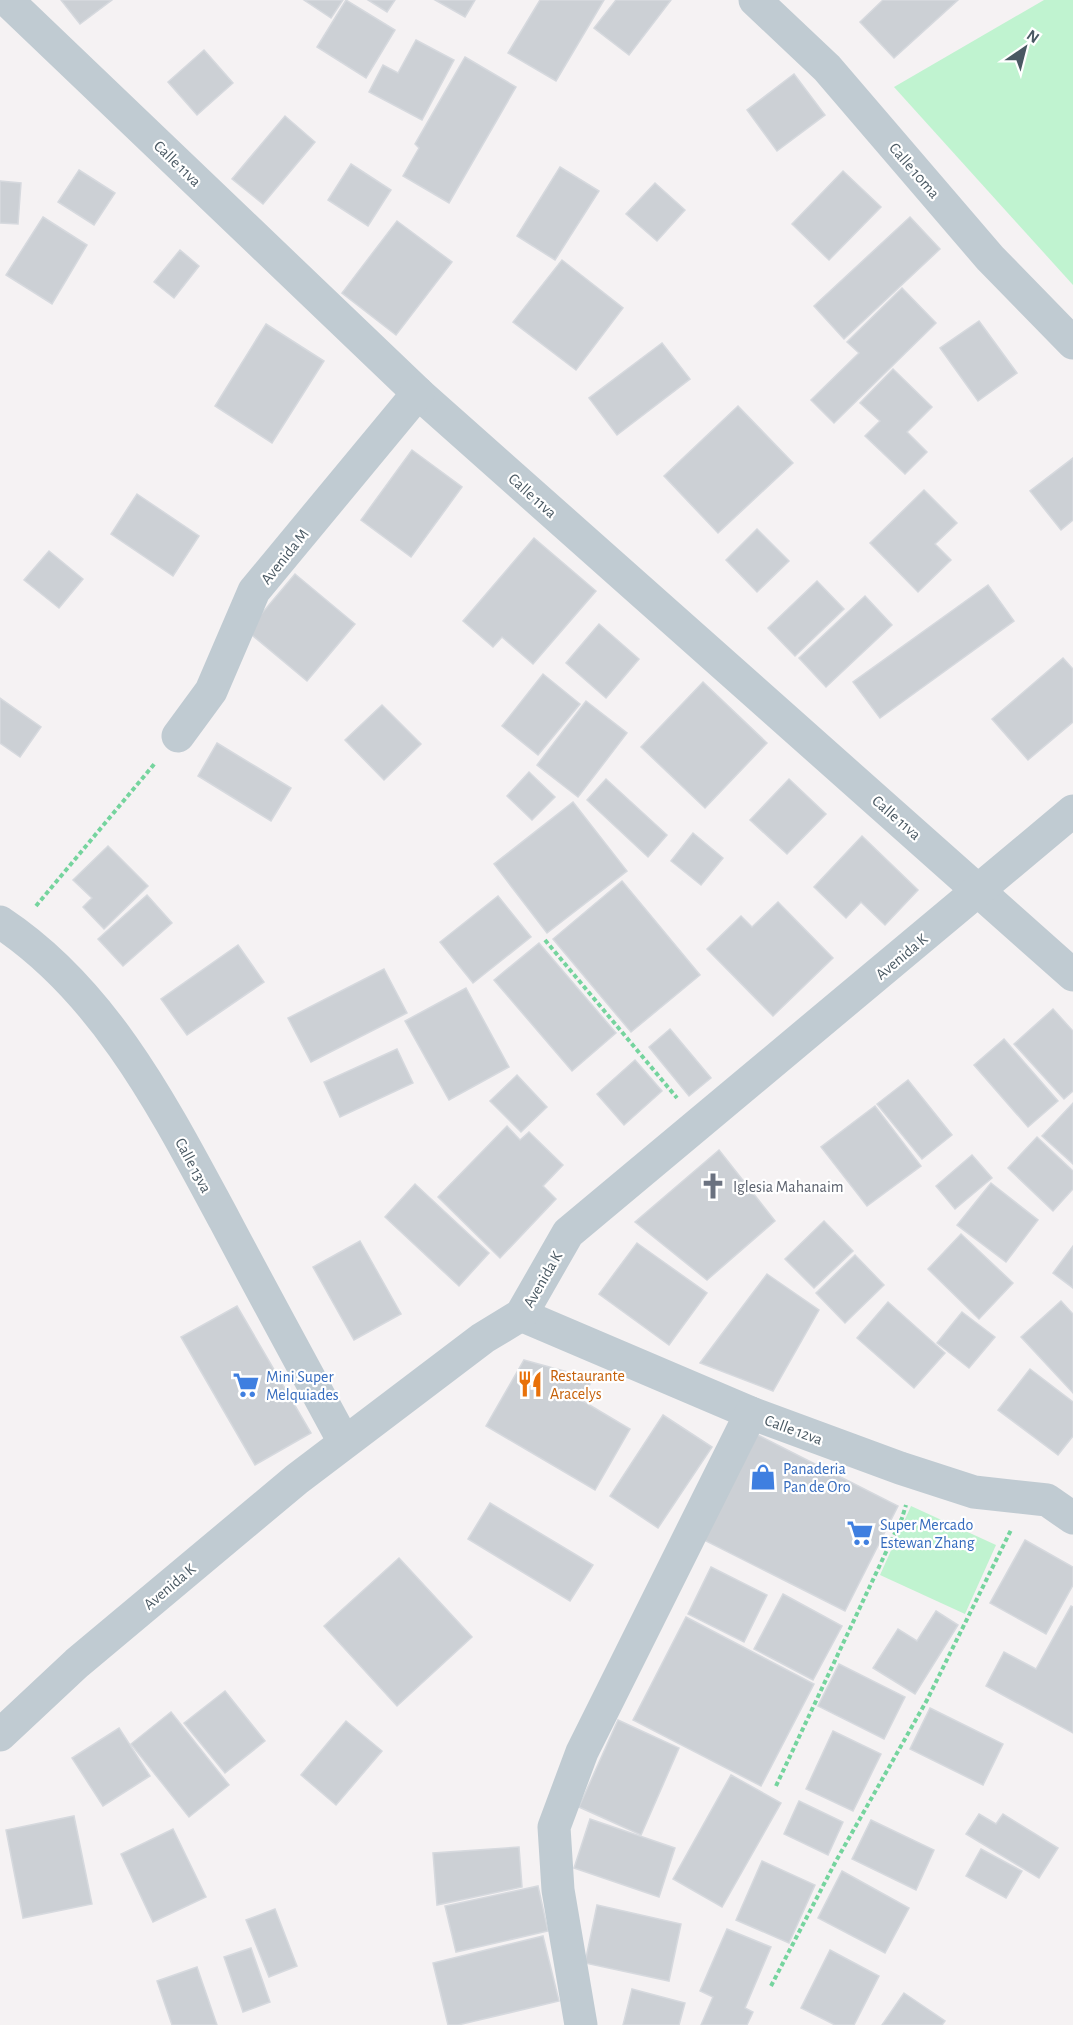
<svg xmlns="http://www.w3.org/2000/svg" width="1073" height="2025" font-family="'Alegreya Sans',sans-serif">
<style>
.green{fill:#c0f3d0}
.building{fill:#ccd0d5;stroke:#d6d9de;stroke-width:1.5}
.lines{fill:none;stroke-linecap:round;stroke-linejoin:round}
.path{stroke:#75d49e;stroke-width:4;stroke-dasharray:4.5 3;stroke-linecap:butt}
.minor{stroke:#c0cbd2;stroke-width:33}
.labels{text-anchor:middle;stroke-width:4.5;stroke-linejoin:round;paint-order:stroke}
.street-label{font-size:16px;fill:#495862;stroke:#fff}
.worship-label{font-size:16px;fill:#5b616d;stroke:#fff;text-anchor:start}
.food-label{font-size:16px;fill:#c56008;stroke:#fff;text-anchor:start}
.shop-label{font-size:16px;fill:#366cbe;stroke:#fff;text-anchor:start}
</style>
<rect width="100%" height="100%" fill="#f5f2f3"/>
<g class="green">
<polygon points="1044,0 1073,0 1073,285 894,87"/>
<polygon points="911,1506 996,1545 965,1614 880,1575"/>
</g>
<g class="building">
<polygon points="61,0 112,0 80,24"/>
<polygon points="304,0 343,0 331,18"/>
<polygon points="346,0 395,30 366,78 317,47"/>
<polygon points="368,0 395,0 387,12"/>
<polygon points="435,0 475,0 465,17"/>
<polygon points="540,0 604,0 556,81 508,53"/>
<polygon points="616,0 671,0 629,55 594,28"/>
<polygon points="883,0 958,0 894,58 860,22"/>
<polygon points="416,40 454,60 422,120 369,92 383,65 398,73"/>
<polygon points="204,50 233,83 197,115 168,82"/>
<polygon points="465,57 516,87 449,203 403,176 419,148 415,144"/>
<polygon points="794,74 825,115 777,151 747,110"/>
<polygon points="285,116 315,142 263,204 232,179"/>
<polygon points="351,164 391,190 368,226 328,200"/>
<polygon points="560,167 599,191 555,260 517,236"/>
<polygon points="79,170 115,193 94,225 58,202"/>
<polygon points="843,171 881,207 829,260 792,224"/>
<polygon points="0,181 21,183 18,224 0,223"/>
<polygon points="655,183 685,210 657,241 626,214"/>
<polygon points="43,217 87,245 52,304 6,275"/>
<polygon points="910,217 940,249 844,339 814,306"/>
<polygon points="397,221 452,262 396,335 342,293"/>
<polygon points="180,250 199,266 174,298 154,282"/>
<polygon points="562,260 623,308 576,370 513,322"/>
<polygon points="902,288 936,323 834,423 811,400 859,353 847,342"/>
<polygon points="979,321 1017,373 978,401 940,348"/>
<polygon points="266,324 324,361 272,443 215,406"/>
<polygon points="662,343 690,379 617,435 589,398"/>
<polygon points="893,369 932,407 907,432 927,452 905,474 865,436 880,421 860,403"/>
<polygon points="738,406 793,463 718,533 664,476"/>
<polygon points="412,450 462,487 411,557 361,520"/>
<polygon points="1073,458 1073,520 1061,530 1030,491"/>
<polygon points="924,490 957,523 935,544 951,560 918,592 870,543"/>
<polygon points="137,494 199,536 173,576 111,534"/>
<polygon points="757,529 789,561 757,592 726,560"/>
<polygon points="534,538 596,591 533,664 502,637 493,647 463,621"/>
<polygon points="49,551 83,579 59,608 24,580"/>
<polygon points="295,574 355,624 307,681 247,631"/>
<polygon points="817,581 844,609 795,656 768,628"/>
<polygon points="988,585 1014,621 880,718 853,682"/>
<polygon points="865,596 892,625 826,687 799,658"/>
<polygon points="599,624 639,659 606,698 566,663"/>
<polygon points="1063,658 1073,669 1073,722 1028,760 992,719"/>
<polygon points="543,674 580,704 538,755 502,726"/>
<polygon points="703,682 767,743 705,808 641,747"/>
<polygon points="0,698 41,727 20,757 0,743"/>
<polygon points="586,701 627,733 578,797 537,765"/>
<polygon points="382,705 421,744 384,780 345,740"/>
<polygon points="217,743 291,788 271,821 198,776"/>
<polygon points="529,772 555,797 532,820 507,796"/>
<polygon points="606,779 667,835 648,857 587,800"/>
<polygon points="789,779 826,814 787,854 750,820"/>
<polygon points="573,802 627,871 547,933 494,864"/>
<polygon points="693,833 723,858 701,885 671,861"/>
<polygon points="862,836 918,890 885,925 861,902 846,918 814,887"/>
<polygon points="108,846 148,886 104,929 83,907 92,898 73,880"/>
<polygon points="622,881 700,975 631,1032 553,939"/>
<polygon points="147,895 172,923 123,966 98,939"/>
<polygon points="498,896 531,937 473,983 440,942"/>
<polygon points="778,902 833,958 773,1016 707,949 741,916 752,927"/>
<polygon points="539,943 616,1033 572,1071 494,980"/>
<polygon points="238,945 264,982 187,1035 161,999"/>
<polygon points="384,969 407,1013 311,1062 288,1018"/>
<polygon points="466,988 509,1067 449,1100 405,1021"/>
<polygon points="1053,1009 1073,1031 1073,1091 1064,1099 1014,1044"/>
<polygon points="670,1029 711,1078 689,1096 649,1047"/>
<polygon points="1004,1039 1058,1101 1028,1127 974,1065"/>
<polygon points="397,1049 413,1083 340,1117 324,1082"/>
<polygon points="635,1060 662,1091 624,1125 597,1094"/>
<polygon points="517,1075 547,1107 521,1132 490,1101"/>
<polygon points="908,1080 952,1135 922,1159 877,1104"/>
<polygon points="1073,1103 1073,1164 1042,1136"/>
<polygon points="875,1106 921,1166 867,1206 821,1147"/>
<polygon points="507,1126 520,1140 529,1132 563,1165 543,1186 556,1199 500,1258 438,1197"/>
<polygon points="1037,1137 1073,1171 1073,1189 1053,1211 1008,1168"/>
<polygon points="719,1150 775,1221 707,1280 635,1222"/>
<polygon points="972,1155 992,1178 955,1209 936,1186"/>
<polygon points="991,1183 1038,1220 1006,1262 957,1225"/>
<polygon points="415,1184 489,1253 459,1286 385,1217"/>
<polygon points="824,1221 853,1251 814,1288 785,1259"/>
<polygon points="961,1234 1013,1283 979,1319 928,1269"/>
<polygon points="360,1241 401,1314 354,1340 313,1267"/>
<polygon points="637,1243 707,1293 669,1345 599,1294"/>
<polygon points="1073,1246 1073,1288 1053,1273"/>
<polygon points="855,1255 884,1285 845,1323 816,1293"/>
<polygon points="767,1274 819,1310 773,1391 700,1363"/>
<polygon points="1061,1301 1073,1314 1073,1393 1021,1337"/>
<polygon points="888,1302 945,1353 914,1388 857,1338"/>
<polygon points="237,1306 311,1433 255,1465 181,1337"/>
<polygon points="962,1312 995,1337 969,1368 937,1343"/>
<polygon points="524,1360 593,1379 581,1400 630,1429 595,1490 486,1426"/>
<polygon points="1030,1369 1073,1402 1073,1436 1058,1455 998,1410"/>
<polygon points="663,1415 712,1447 658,1528 610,1496"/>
<polygon points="756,1434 898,1506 845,1611 702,1539"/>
<polygon points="490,1503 593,1565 570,1601 468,1539"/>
<polygon points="1025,1540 1073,1567 1073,1585 1046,1634 990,1603"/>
<polygon points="399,1558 472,1637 397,1706 324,1626"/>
<polygon points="711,1567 767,1595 744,1642 688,1614"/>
<polygon points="783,1594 842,1626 813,1680 754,1649"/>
<polygon points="1071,1606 1073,1607 1073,1733 986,1686 1004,1652 1036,1669"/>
<polygon points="936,1611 958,1625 915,1694 873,1668 898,1629 917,1641"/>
<polygon points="686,1617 814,1684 761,1786 633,1720"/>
<polygon points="839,1664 905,1697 884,1739 818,1706"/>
<polygon points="225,1691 265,1741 225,1773 184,1723"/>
<polygon points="930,1708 1003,1744 983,1785 910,1749"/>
<polygon points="171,1712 229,1785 189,1817 131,1744"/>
<polygon points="618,1720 679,1748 641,1835 579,1807"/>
<polygon points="346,1721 382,1751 336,1805 301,1775"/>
<polygon points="119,1728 150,1776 103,1806 72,1758"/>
<polygon points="833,1731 881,1754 853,1811 806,1789"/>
<polygon points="731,1775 781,1803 722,1907 673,1879"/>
<polygon points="799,1801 843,1822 828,1855 784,1834"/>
<polygon points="979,1814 996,1824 1003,1814 1058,1848 1039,1878 966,1834"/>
<polygon points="74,1816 92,1904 23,1918 6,1830"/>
<polygon points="590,1819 675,1848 659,1897 574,1868"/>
<polygon points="871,1820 934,1850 916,1890 852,1859"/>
<polygon points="173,1829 206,1897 153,1922 121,1854"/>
<polygon points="519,1847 522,1887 437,1905 433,1853"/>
<polygon points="981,1849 1022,1871 1006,1898 966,1876"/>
<polygon points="762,1861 815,1885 789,1943 736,1920"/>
<polygon points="842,1871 909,1908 885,1953 818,1918"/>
<polygon points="538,1886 548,1931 456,1952 445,1906"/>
<polygon points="597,1905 681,1924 669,1981 585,1963"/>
<polygon points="275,1909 297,1966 269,1977 246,1920"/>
<polygon points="727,1929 771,1947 745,2008 753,2012 747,2025 701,2025 713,1997 700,1991"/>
<polygon points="543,1936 559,2001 458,2025 448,2025 433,1963"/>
<polygon points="251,1948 270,2002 243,2012 224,1957"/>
<polygon points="830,1950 879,1976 854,2025 835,2025 801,2008"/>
<polygon points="197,1967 217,2025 172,2025 157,1981"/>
<polygon points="632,1989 685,2003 679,2025 623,2025"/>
<polygon points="904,1993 945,2021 942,2025 882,2025"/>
</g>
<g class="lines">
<g class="path">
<polyline points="36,906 156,762"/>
<polyline points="545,940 677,1098"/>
<polyline points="776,1786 902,1518 906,1505"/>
<polyline points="771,1986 836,1861 927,1700 1011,1530"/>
</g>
<g class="minor">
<polyline points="7,0 418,393 1073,975"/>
<polyline points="755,0 827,68 990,258 1073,343"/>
<polyline points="178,736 211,691 254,591 418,393"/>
<path d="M0,922C107,993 166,1112 225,1221C264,1295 304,1368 344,1442"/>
<polyline points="521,1315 751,1413 900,1468 974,1492 1047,1500 1073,1518"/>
<polyline points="0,1735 77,1663 297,1479 483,1338 521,1315 568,1233 1073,811"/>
<polyline points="581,2025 558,1890 554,1827 582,1752 751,1413"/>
</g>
</g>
<defs>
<g id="church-bare" transform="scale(2.07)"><path d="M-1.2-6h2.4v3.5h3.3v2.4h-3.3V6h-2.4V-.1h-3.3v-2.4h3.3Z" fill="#6b7280" stroke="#fff" stroke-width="2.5" paint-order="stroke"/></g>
<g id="restaurant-bare" transform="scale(2.07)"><path d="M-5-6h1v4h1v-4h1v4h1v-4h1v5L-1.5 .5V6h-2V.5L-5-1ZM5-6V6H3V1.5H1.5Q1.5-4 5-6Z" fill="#e8710a" stroke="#fff" stroke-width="2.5" paint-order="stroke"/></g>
<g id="supermarket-bare" transform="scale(2.07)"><path d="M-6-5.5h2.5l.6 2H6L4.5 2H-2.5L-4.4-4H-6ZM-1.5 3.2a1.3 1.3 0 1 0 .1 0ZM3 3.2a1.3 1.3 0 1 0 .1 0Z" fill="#3f7fe0" stroke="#fff" stroke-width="2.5" paint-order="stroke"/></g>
<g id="shop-bare" transform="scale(2.07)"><path d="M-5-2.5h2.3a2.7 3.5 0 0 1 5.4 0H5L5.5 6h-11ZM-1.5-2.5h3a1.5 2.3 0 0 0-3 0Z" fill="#3f7fe0" stroke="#fff" stroke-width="2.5" paint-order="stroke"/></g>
</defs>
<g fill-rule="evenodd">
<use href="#church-bare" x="713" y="1186"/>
<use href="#restaurant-bare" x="530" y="1384"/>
<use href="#supermarket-bare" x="246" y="1385"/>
<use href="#shop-bare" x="763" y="1477"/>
<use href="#supermarket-bare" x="860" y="1533"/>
</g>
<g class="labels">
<g class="street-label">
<text transform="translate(178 163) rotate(44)" y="6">Calle 11va</text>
<text transform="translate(915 170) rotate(49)" y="6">Calle 10ma</text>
<text transform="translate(533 495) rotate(42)" y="6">Calle 11va</text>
<text transform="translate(284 556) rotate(-51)" y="6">Avenida M</text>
<text transform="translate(897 817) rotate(41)" y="6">Calle 11va</text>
<text transform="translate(901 956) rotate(-40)" y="6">Avenida K</text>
<text transform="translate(194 1165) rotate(62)" y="6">Calle 13va</text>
<text transform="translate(542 1279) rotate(-60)" y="6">Avenida K</text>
<text transform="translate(794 1429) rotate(20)" y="6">Calle 12va</text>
<text transform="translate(169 1586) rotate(-40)" y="6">Avenida K</text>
</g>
<g class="worship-label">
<text x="733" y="1192">Iglesia Mahanaim</text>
</g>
<g class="food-label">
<text x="550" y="1381">Restaurante<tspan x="550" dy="18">Aracelys</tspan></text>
</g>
<g class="shop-label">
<text x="266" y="1382">Mini Super<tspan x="266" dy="18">Melquiades</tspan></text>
<text x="783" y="1474">Panaderia<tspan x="783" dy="18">Pan de Oro</tspan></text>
<text x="880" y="1530">Super Mercado<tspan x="880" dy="18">Estewan Zhang</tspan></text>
</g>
</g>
<g transform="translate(1025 48) rotate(35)" stroke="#ffffff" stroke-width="4.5" paint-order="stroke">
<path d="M0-4.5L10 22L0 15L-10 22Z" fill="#495862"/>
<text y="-9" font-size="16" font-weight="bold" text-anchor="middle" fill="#495862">N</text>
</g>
</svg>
